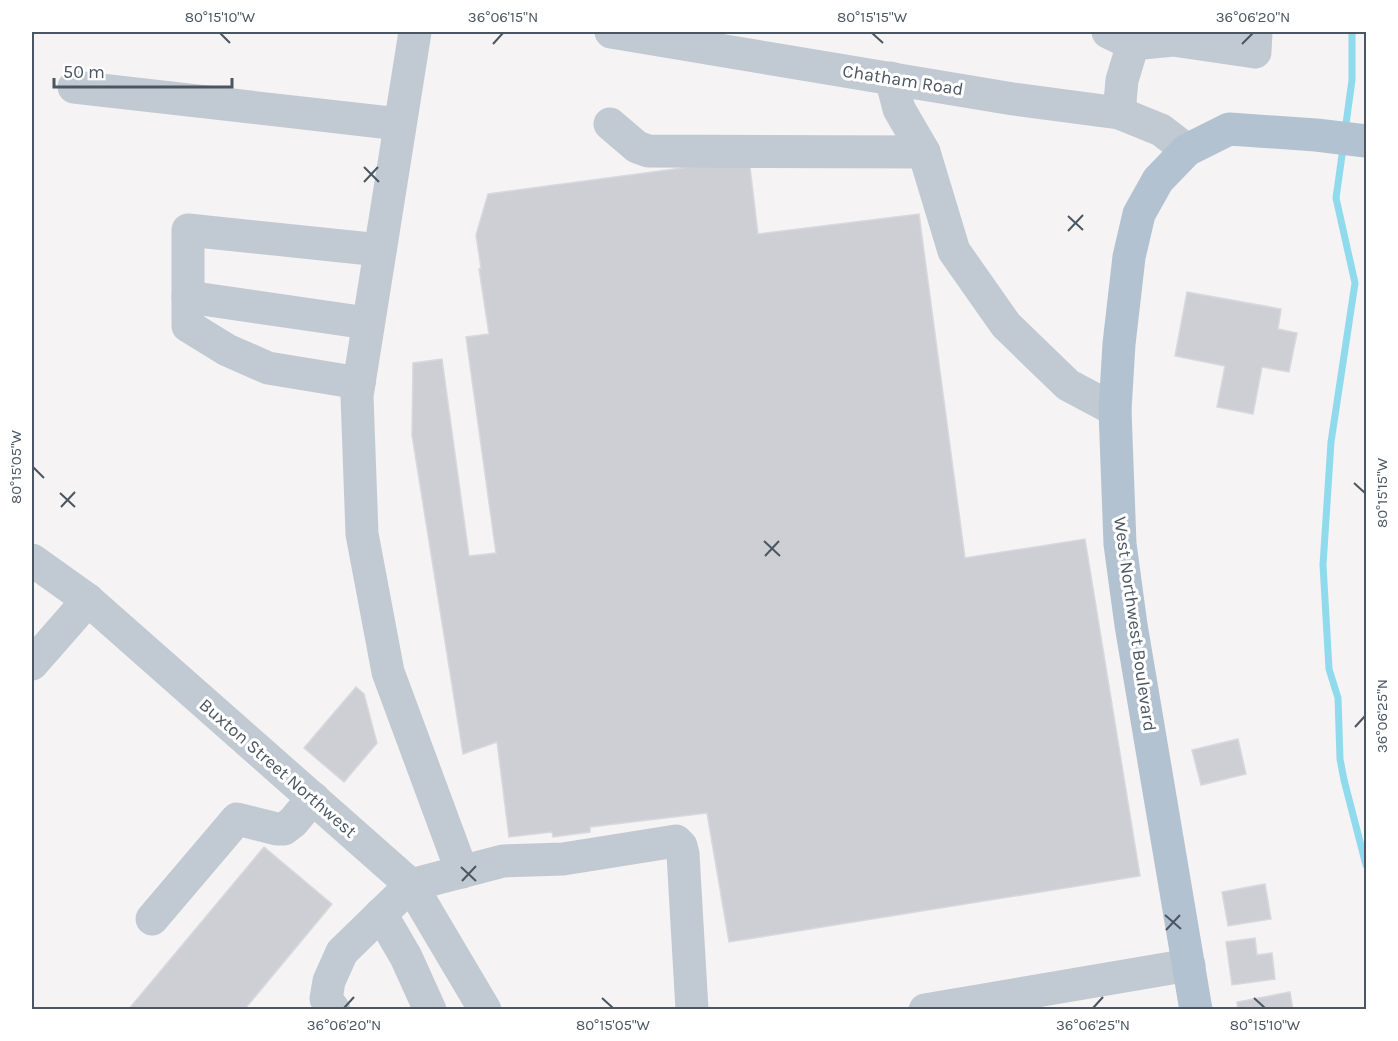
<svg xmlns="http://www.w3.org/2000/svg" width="1398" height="1041" font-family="Karla,sans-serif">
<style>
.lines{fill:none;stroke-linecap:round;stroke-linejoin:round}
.stream{stroke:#90daee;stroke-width:7}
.building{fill:#cdcfd5;stroke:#d7d9de;stroke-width:1.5}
.minor{stroke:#c1cad2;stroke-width:33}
.major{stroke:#b3c2d1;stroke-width:33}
.ticks{fill:none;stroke:#4a5661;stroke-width:2}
.labels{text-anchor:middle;stroke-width:6;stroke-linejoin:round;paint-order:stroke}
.street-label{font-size:18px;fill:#4a5661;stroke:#fff}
.neatline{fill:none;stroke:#4a5661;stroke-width:2}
.ticks-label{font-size:15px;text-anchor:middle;fill:#4a5661}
</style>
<rect width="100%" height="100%" fill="#f5f3f3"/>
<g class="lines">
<g class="stream">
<polyline points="1345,131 1352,80 1352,32"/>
<polyline points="1343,148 1336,198 1355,283 1331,442 1323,565 1329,669 1338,698 1340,759 1344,780 1366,865"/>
</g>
</g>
<g class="building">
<polygon points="749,159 758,234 919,214 965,558 1085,539 1140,876 729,942 707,813 590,827 590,832 553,837 552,832 509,837 497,742 463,754 412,435 413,363 442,359 469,556 496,553 466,337 489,334 479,269 481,268 476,235 488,194"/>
<polygon points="1187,292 1281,309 1278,329 1297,333 1289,372 1262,367 1253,414 1217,407 1225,366 1175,356"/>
<polygon points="356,687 364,694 377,743 344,782 304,748"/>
<polygon points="1238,739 1246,774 1201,785 1192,750"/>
<polygon points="264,847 332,904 244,1010 128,1010"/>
<polygon points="1265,884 1271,919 1228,926 1222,892"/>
<polygon points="1255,938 1257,955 1272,953 1275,979 1232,985 1226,942"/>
<polygon points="1290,992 1293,1010 1238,1010 1237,1002"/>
</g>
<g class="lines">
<g class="minor">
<polyline points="415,32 357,396 362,534 388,672 462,872"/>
<polyline points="611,32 1013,99 1119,113 1161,130 1187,150"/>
<polyline points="1108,32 1133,44"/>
<polyline points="891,78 899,109 924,152 954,251 1006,325 1068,385 1115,410"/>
<polyline points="74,87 399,124"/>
<polyline points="1119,113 1122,80 1133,44 1173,40 1255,52 1256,32"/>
<polyline points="610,124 637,147 648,151 924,152"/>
<polyline points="188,297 367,323"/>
<polyline points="359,383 268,368 227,350 188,326 188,230 380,250"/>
<polyline points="32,560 88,600 411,885 485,1010"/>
<polyline points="32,664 88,600"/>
<polyline points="381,914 406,957 430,1010"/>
<polyline points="152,919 237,819 277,829 284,829 293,822 313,798"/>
<polyline points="334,1010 326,999 329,981 342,952 411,885 503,861 563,859 676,841 681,846 683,854 692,1010"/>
<polyline points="925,1010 1189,965"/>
</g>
<polyline class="major" points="1196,1010 1131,625 1120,544 1115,410 1119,344 1129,257 1139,214 1158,180 1187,150 1229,129 1316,135 1366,141"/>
</g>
<path class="ticks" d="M220,33L230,43M872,33L883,43M493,44L503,33M1242,44L1253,33M364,167L379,182M364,182L378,167M1068,216L1083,230M1068,231L1083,215M33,467L44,478M1354,483L1365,493M60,493L75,507M61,507L75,492M764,541L780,556M765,556L779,541M1355,727L1365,716M461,867L476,881M462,881L476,866M1165,915L1181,929M1166,930L1180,915M602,998L613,1008M1254,998L1265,1008M344,1008L354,997M1093,1008L1103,997"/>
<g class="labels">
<g class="street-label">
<text transform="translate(903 80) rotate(9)" y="6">Chatham Road</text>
<text transform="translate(1135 624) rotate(82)" y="6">West Northwest Boulevard</text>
<text transform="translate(278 768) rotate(41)" y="6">Buxton Street Northwest</text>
</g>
</g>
<rect width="1398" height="1041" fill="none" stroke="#ffffff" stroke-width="66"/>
<path d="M54 78v9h178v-9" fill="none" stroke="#4a5661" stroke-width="3"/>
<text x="63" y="78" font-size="18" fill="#4a5661" stroke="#ffffff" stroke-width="4.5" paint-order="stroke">50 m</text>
<rect x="33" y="33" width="1332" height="975" class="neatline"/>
<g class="ticks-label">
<text x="220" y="22">80°15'10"W</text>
<text x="503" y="22">36°06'15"N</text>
<text x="872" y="22">80°15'15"W</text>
<text x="1253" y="22">36°06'20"N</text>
<text transform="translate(16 467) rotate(-90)" y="5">80°15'05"W</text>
<text transform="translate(1382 493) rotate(-90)" y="5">80°15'15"W</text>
<text transform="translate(1382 716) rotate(-90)" y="5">36°06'25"N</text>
<text x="344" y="1030">36°06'20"N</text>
<text x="613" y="1030">80°15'05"W</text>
<text x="1093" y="1030">36°06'25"N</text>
<text x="1265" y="1030">80°15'10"W</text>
</g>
</svg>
